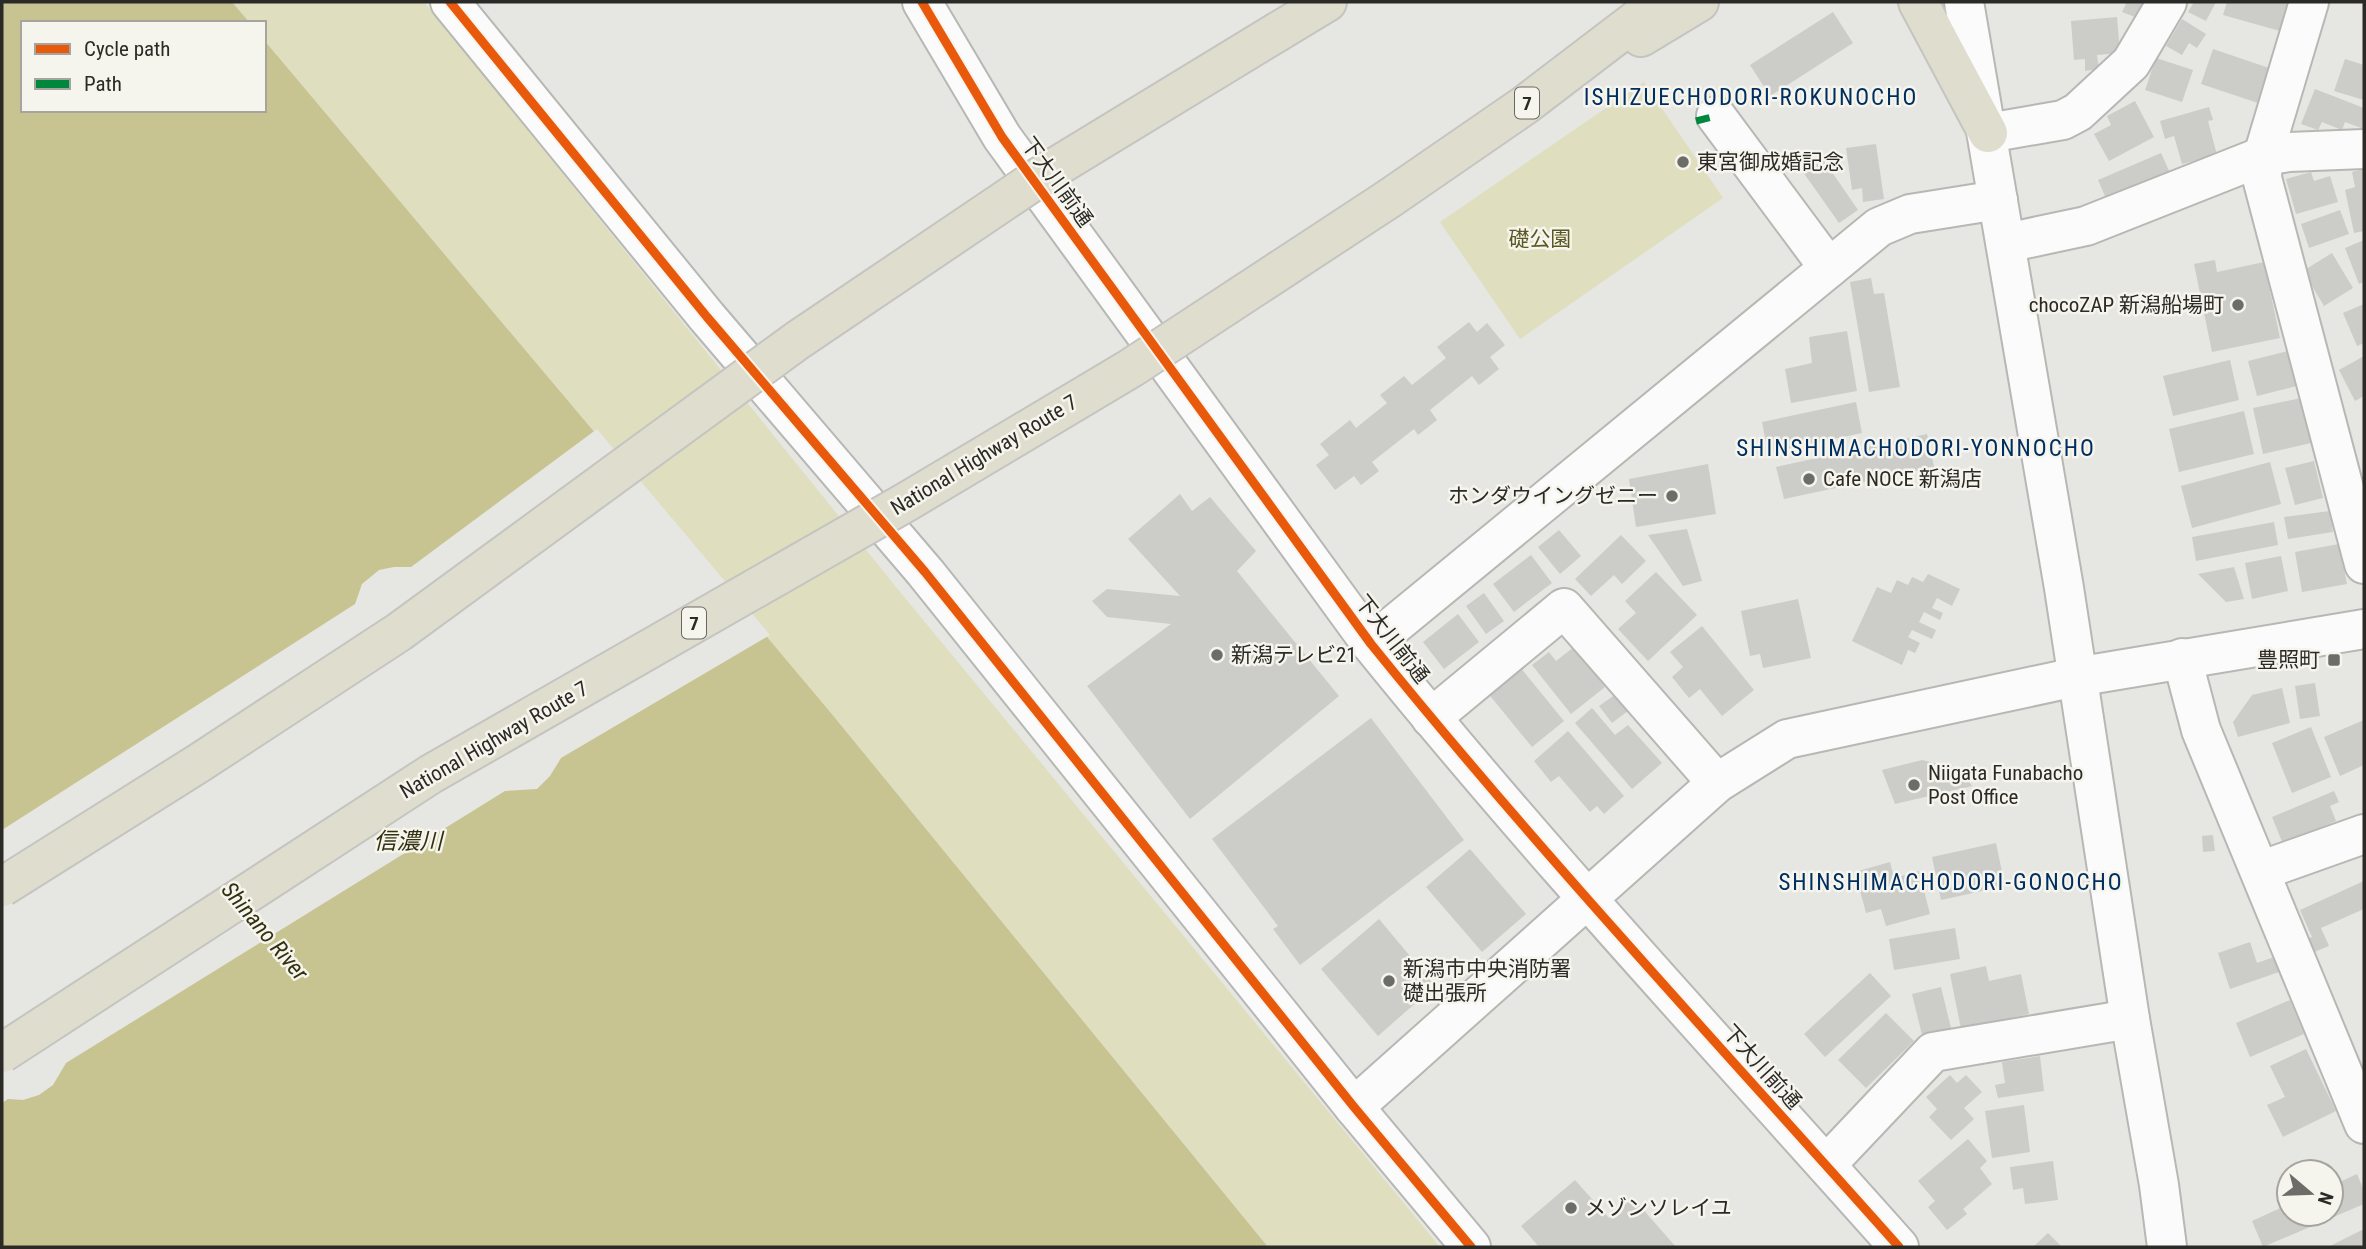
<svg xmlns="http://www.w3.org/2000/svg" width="2366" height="1249" font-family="'Roboto Condensed','Noto Sans JP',sans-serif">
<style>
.green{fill:#dfdebf}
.water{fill:#c7c491}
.pier{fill:#e6e6e2}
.building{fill:#ccccc9}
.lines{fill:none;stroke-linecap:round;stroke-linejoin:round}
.minor-casing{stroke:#b7b7b4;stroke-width:42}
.tertiary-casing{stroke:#b7b7b4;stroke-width:42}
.trunk-casing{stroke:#c4c4c1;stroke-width:42}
.minor{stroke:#fbfbfb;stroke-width:38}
.tertiary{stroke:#fbfbfb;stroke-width:38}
.trunk{stroke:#dfdece;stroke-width:38}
.trunk-bridge-casing{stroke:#c4c4c1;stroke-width:42;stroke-linecap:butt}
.trunk-bridge{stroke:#dfdece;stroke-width:38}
.quiet{stroke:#00873e;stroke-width:7;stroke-dasharray:14 7;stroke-linecap:butt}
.cycleway-casing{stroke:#f6f5ed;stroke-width:13}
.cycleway{stroke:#e8590c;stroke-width:9}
.poi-dot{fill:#6c6c68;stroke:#f6f5ed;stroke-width:2.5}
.labels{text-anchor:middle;stroke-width:5;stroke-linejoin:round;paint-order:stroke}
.shield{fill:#f6f5ed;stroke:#686762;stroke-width:2}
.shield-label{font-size:19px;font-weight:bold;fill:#2b2a27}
.poi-label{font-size:21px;fill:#2b2a27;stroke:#f6f5ed;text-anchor:start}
.street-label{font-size:21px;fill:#2b2a27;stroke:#f6f5ed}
.park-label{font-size:21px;fill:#5c5822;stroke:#f6f5ed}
.neighbourhood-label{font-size:23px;letter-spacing:2px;fill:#012e60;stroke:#f6f5ed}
.water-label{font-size:23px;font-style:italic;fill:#32300f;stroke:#f6f5ed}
</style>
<rect width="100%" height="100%" fill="#e6e6e2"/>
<g class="green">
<polygon points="232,2 424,2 896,587 1440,1247 1268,1247 831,713 264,40 264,23 250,23"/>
<polygon points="1644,82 1723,198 1520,339 1440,222"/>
</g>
<polygon class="water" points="2,2 232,2 250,23 23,23 23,110 264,110 264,40 831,713 1268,1247 2,1247"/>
<polygon class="pier" points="597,429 770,635 561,758 550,776 537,789 505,791 66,1063 53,1085 39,1095 23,1100 8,1099 2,1103 2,830 355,604 362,584 379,570 394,567 411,567"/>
<g class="building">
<polygon points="2121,2 2147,2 2140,19 2122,12 2126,4"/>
<polygon points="2194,2 2216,2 2206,21 2188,12"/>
<polygon points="2227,2 2296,2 2287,33 2223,15"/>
<polygon points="1833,12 1853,43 1770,96 1750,65"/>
<polygon points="2117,17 2120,53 2097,55 2099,69 2085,71 2085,59 2074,60 2071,21"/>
<polygon points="2182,19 2206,34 2197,48 2189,43 2182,55 2166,46"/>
<polygon points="2213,49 2275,70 2264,105 2201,84"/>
<polygon points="2156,58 2193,70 2182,102 2145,90"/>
<polygon points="2345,59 2364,65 2364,100 2334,91"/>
<polygon points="2315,89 2364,108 2364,129 2345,122 2342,130 2322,122 2318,130 2301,124"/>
<polygon points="2135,101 2154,137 2109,161 2094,134 2111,125 2107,116"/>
<polygon points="2209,107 2213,120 2208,121 2217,155 2182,164 2174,136 2165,139 2160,121"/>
<polygon points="1876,144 1884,199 1863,202 1862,188 1852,190 1846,148"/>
<polygon points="2161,153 2171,175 2108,203 2098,180"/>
<polygon points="1823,159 1858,210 1839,223 1803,172"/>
<polygon points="2364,169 2364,231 2354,233 2345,190 2355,187 2352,172"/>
<polygon points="2311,172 2314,181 2330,176 2338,202 2296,214 2286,179"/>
<polygon points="2340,210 2349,234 2309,248 2301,224"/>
<polygon points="2364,240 2364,282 2359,284 2345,248"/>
<polygon points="2332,253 2353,288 2324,306 2303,271"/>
<polygon points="2215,260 2217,272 2264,262 2280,338 2212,352 2194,264"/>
<polygon points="1871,278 1874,294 1884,293 1900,387 1869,392 1850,282"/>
<polygon points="2364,304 2364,343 2357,346 2343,313"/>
<polygon points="1469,322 1477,332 1487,323 1505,345 1490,357 1499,369 1479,385 1472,376 1430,410 1437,420 1418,435 1414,429 1372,462 1379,471 1361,485 1354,476 1335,490 1316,465 1329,455 1320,444 1350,420 1356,428 1387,403 1380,395 1404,376 1412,385 1446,358 1437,347"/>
<polygon points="1847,331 1857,391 1791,403 1785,369 1812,363 1809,337"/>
<polygon points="2288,351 2297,386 2257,396 2248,361"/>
<polygon points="2364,356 2364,396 2355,401 2339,370"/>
<polygon points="2230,360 2239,400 2173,416 2163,376"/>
<polygon points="2301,398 2311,443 2263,454 2253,408"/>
<polygon points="1856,402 1862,433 1768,453 1762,422"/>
<polygon points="2244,411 2254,454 2179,472 2169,429"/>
<polygon points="1927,434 1934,467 1784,499 1776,467"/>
<polygon points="2314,461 2323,498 2295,505 2285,468"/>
<polygon points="2270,462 2281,504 2192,528 2181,486"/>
<polygon points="1708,464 1716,514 1636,527 1629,479"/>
<polygon points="1180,494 1192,511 1210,497 1256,551 1237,571 1339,696 1190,819 1087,686 1171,624 1107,617 1092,601 1107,589 1180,596 1128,539"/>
<polygon points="2330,511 2333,532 2288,539 2284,517"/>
<polygon points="2274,522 2278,545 2196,561 2192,537"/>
<polygon points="1687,529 1702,581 1683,586 1648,535"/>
<polygon points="1559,530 1581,556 1560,574 1538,547"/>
<polygon points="1621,535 1646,561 1622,584 1614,575 1591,596 1575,579"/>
<polygon points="2339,544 2347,584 2302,592 2295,552"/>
<polygon points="1531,555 1552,583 1514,612 1493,584"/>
<polygon points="2281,556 2288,591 2252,599 2245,563"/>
<polygon points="2234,567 2244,599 2226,602 2198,574"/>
<polygon points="1656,572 1697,615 1648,661 1618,629 1636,613 1625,601"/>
<polygon points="1928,574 1960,589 1952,606 1937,598 1932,608 1943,613 1940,620 1924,612 1919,622 1936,630 1932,639 1912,630 1908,637 1920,643 1915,653 1908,650 1902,665 1852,641 1877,587 1891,593 1897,580 1908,585 1912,577 1923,582"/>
<polygon points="1484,593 1504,621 1486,634 1466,606"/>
<polygon points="1798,599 1811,658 1763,668 1760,654 1750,656 1741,611"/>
<polygon points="1458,614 1479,642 1444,669 1423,642"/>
<polygon points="1702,626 1754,690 1722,716 1700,689 1689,698 1672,677 1683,667 1670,652"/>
<polygon points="1574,647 1605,687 1571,714 1532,665 1549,652 1556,661"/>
<polygon points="1519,666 1564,721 1532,747 1487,692"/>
<polygon points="2315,683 2320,716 2300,719 2295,686"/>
<polygon points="2282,688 2290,723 2238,737 2233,722 2252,695"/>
<polygon points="1616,694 1628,711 1612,723 1599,706"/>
<polygon points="1592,708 1615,735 1628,725 1662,763 1632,789 1575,723"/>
<polygon points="1371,718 1464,840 1300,965 1273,929 1278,926 1212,839"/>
<polygon points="2364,720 2364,765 2340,776 2324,737"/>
<polygon points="2311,727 2331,777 2292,793 2272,743"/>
<polygon points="1568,731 1624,796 1604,814 1597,806 1590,812 1559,776 1551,782 1534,761"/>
<polygon points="1922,760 1960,769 1972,786 1895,804 1882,770"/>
<polygon points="2334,791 2339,802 2330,806 2336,821 2283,844 2272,817"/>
<polygon points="2213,835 2215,851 2203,852 2202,836"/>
<polygon points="1996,843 2005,886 1941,900 1932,857"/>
<polygon points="1470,849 1526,914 1482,952 1426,887"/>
<polygon points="1890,862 1894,878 1919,871 1930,914 1886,926 1881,909 1866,913 1855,872"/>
<polygon points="2364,881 2364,909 2321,928 2329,946 2312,953 2306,939 2312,937 2300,910"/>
<polygon points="1379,919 1435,986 1378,1036 1321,969"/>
<polygon points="1955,928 1960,959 1894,970 1889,939"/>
<polygon points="2250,942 2257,963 2274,957 2279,972 2230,989 2218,953"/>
<polygon points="1986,966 1989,981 2021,974 2029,1014 1961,1029 1950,974"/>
<polygon points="1870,973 1891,996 1825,1057 1804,1034"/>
<polygon points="1941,987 1951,1028 1922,1035 1912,994"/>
<polygon points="2290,1000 2304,1034 2250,1057 2236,1023"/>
<polygon points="1886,1013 1914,1041 1866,1088 1838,1060"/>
<polygon points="2306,1049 2336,1111 2283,1137 2267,1105 2285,1097 2270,1066"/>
<polygon points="2040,1056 2044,1091 1998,1098 1995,1085 2005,1083 2002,1062"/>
<polygon points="1950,1075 1957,1083 1966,1075 1982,1092 1964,1108 1974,1119 1951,1140 1929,1117 1937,1109 1926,1097"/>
<polygon points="2024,1105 2030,1152 1992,1158 1985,1111"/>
<polygon points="1968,1139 1987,1161 1980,1168 1992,1184 1963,1209 1967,1214 1947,1230 1928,1207 1935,1201 1918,1181"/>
<polygon points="2053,1161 2058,1200 2025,1204 2023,1188 2013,1190 2010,1167"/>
<polygon points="2357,1174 2364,1191 2364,1204 2263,1247 2252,1221 2289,1204 2289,1214 2331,1214 2331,1186"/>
<polygon points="1575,1180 1609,1218 1633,1198 1676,1247 1539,1247 1521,1226"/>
<polygon points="2364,1229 2364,1247 2328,1247"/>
<polygon points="2048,1233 2062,1247 2033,1247"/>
</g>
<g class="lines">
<g class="minor-casing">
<g id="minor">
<path d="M922,2L1002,137L1371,644C1539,852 1722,1048 1899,1247"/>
<polyline points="2309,2 2263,156 2262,178 2364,564"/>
<polyline points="1716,116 1829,268"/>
<polyline points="1988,133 2063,120 2078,112 2131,63 2167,2"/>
<polyline points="2006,243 2086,226 2263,156 2289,152 2364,149"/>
<polyline points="1371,644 1879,227 1910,214 1998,200"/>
<polyline points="2182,658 2201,730 2364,1124"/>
<polyline points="1431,718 1564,608 1717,783"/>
<polyline points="2260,871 2364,834"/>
<polyline points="1826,1165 1933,1052 2130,1019"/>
</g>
</g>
<g class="tertiary-casing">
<g id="tertiary">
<polyline points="450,2 707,317 925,572 1354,1107 1471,1247"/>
<polyline points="1964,2 2064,588 2130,1019 2159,1185 2167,1247"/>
<polyline points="1354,1107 1717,783 1787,739 2076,677 2364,629"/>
</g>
</g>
<g class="trunk-casing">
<g id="trunk">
<polyline points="1918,2 1988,133"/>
<polyline points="1279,31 1327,2"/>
<polyline points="1641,37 1699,2"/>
<polyline points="1390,198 1525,105 1660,2"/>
</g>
</g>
<use href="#minor" class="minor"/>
<use href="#tertiary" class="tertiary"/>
<use href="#trunk" class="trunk"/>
<g class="trunk-bridge-casing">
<g id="trunk-bridge">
<polyline points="2,887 199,763 399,632 798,340 1041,176 1279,31"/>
<polyline points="2,1053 431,774 908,501 1131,368 1390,198"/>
</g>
</g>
<use href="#trunk-bridge" class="trunk-bridge"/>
<polyline class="quiet" points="1696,121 1716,116"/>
<g class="cycleway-casing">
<g id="cycleway">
<polyline points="450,2 707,317 925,572 1354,1107 1471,1247"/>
<path d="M922,2L1002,137L1371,644C1539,852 1722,1048 1899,1247"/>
</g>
</g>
<use href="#cycleway" class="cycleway"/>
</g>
<g class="poi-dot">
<circle cx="1683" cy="162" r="7"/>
<circle cx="2238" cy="305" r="7"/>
<circle cx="1809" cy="479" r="7"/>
<circle cx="1672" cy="496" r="7"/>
<circle cx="1217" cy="655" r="7"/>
<rect x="2327" y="653" width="14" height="14" rx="3.5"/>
<circle cx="1914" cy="785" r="7"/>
<circle cx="1389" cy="981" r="7"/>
<circle cx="1571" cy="1208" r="7"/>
</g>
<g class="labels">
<g class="shield">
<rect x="1515" y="87.5" width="24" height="31" rx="5"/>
<rect x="682" y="607.5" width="24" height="31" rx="5"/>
</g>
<g class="shield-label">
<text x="1527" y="110">7</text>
<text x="694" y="630">7</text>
</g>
<g class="poi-label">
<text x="1697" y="169">東宮御成婚記念</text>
<text x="2224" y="312" text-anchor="end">chocoZAP 新潟船場町</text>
<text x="1823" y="486">Cafe NOCE 新潟店</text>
<text x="1658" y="503" text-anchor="end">ホンダウイングゼニー</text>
<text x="1231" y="662">新潟テレビ21</text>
<text x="2320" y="667" text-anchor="end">豊照町</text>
<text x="1928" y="780">Niigata Funabacho<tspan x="1928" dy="24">Post Office</tspan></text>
<text x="1403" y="976">新潟市中央消防署<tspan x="1403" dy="24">礎出張所</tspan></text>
<text x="1585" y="1215">メゾンソレイユ</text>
</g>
<g class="street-label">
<text transform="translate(1057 182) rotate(54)" y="7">下大川前通</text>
<text transform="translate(984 455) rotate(-31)" y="7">National Highway Route 7</text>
<text transform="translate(1392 639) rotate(52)" y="7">下大川前通</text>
<text transform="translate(494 740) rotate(-30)" y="7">National Highway Route 7</text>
<text transform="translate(1762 1067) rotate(48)" y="7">下大川前通</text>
</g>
<g class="park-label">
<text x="1540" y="246">礎公園</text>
</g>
<g class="neighbourhood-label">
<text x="1751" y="105">ISHIZUECHODORI-ROKUNOCHO</text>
<text x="1916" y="456">SHINSHIMACHODORI-YONNOCHO</text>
<text x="1951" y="890">SHINSHIMACHODORI-GONOCHO</text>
</g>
<g class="water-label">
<text x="408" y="849">信濃川</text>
<text transform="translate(265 931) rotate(50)" y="8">Shinano River</text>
</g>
</g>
<rect width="2366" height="1249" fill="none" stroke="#2b2a27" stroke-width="7"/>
<rect x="21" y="21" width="245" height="91" fill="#f6f5ed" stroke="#a5a49e" stroke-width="2"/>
<rect x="35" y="44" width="35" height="10" fill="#e8590c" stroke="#a5a49e" stroke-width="2"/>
<text x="84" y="56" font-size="21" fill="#2b2a27">Cycle path</text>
<rect x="35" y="79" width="35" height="10" fill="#00873e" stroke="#a5a49e" stroke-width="2"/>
<text x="84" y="91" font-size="21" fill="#2b2a27">Path</text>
<g transform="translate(2310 1193) rotate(109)"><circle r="33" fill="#f6f5ed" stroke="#a5a49e" stroke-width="2"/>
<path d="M0-5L12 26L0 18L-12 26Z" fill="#6c6c68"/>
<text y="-10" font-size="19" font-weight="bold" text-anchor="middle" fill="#2b2a27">N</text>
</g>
</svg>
